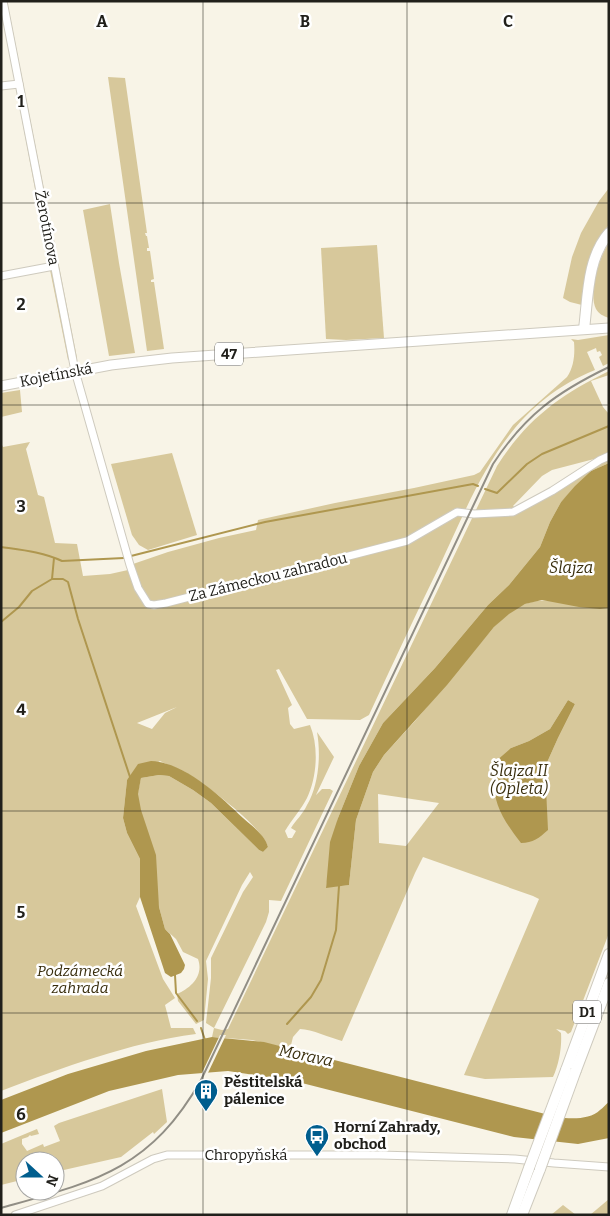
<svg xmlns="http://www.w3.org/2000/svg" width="610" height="1216" font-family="Bitter,serif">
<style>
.green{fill:#d7c89b;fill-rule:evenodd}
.water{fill:#af974f}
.pier{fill:#f8f4e7}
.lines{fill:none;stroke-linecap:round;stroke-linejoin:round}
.stream{stroke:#af974f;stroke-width:2}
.minor-casing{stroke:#cecabe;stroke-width:9}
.major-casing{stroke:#cecabe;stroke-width:11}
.highway-casing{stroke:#cecabe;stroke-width:12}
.minor{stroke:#fff;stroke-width:7}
.major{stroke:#fff;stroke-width:9}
.highway{stroke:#fff;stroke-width:10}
.rail{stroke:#918e85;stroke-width:2}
.highway-bridge-casing{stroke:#cecabe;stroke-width:12;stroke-linecap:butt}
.highway-bridge{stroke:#fff;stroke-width:10}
.grid{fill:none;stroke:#21201b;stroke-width:1;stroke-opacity:0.55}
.labels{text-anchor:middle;stroke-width:5;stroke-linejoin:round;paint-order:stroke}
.shield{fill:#fff;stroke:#64635f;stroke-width:1}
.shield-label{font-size:14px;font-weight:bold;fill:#21201b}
.street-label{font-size:15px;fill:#21201b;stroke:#fff}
.park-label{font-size:15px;font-style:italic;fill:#372c0b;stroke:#fff}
.poi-label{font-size:15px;font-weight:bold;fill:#21201b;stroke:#fff;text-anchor:start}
.water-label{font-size:16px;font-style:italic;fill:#3a2f0e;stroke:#fff}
.grid-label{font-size:16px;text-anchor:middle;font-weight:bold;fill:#21201b;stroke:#fff;stroke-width:5;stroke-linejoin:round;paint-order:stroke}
</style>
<rect width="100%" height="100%" fill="#f8f4e7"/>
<g class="green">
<polygon points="6,1 7,1 77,358 74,358"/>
<polygon points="108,77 125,78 147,233 145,233 146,236 147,236 149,248 147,248 147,251 150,251 154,279 151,280 151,282 154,282 164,349 147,351"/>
<polygon points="14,87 18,90 50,260 49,263 16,88 1,90 1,88"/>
<path d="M609,188V225C589,247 587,276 582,305L570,302L563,298L572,257L581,233L599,201Z"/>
<polygon points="110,204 119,263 135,353 109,356 83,210"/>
<path d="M609,243V318C603,316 599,314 596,309C588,294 599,256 609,243Z"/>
<polygon points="377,245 384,338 346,340 326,339 321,248"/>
<polygon points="50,270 53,272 70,359 68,360"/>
<path d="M609,335V363L603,366L599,357L602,355L600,351L597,352L596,348L587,352L595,370C505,406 477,486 439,567C415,616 392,665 369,715L360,720L307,719L279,669L276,670L292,705L288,708L290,724L294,729L310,725C319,747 317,777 307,798C301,810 292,819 285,831L288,838H292L296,831L291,828C296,820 303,814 307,805C319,785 321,754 317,732L334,757L316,795L322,789H330L333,791L281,901L269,900V912L266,922L214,1028L222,1030L228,1029L497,466C527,419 560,395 609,371V375L591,381L603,407L609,414V463L591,471L561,502L550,522L540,547L509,585L488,605L435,668L383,723L359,766L338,818L326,887L349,885L356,820L373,772L384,755L415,721L494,627C503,618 513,609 525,604C552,593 581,611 609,608V933L571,1032L568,1034L565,1031L556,1029L561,1033C562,1047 559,1064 553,1077L485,1079L464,1075L539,899L533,896L423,857L415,873L342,1041C330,1038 312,1029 300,1029L293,1037L290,1049L252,1040L212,1037L214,1028L206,1023L211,978V958L243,892L253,877L250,872L242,885L206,961L208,979L204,1020L196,1024L178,1001L177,994C191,988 204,976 198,959L183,952L176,939L165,929L159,907L137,806L138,792L141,778L159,775L169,776L193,790L211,803L259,850L263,852L268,847C263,827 204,783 185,772C177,768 168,765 160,761L127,780L123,818L127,833L140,859V897L136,906L163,979L175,998L165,1005L171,1028H193L196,1034C129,1043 64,1067 1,1091V443L3,447L30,442L26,449L38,495L44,497L55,543L77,544L83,576L110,574L128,570L133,564L168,552L219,538L256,530L258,520L335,503L414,488L474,475L480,472L513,425L567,377C574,367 575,354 574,342L571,339L578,340ZM598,458L564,481L516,508L513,506L542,476L552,470ZM568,700L575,704L558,738L545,767L511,748L529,741L550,729ZM177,707L165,713L152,729L137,723ZM378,794L439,803L406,846L379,843Z"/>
<polygon points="20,390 22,412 1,417 1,393"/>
<polygon points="172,453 197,535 148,550 139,545 132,535 111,464"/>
<polygon points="162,1089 167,1122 154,1134 153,1132 121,1157 55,1172 55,1161 25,1161 25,1179 1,1185 1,1144 37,1129 39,1134 31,1136 30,1135 28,1137 22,1139 22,1144 27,1151 43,1144 44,1147 60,1141 54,1126 59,1123"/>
<polygon points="609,1199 609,1215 590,1215"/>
<polygon points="563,1205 576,1215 551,1215"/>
</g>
<g class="water">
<polygon points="609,463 609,608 600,609 579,607 542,600 525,604 509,614 494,627 447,685 384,755 373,772 356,820 349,885 326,888 330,842 338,818 359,766 383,723 435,668 488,605 509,585 540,547 550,522 561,502 575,486 591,471"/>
<path d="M568,700L575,704L558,738L545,767L548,830C539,838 533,843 521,843C499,815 490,797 495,762L511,748L529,741L550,729Z"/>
<path d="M151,761C184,762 220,796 243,818C252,826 265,835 268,847L263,852L259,850L211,803L193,790L169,776L159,775L141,778L138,794L141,810L156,855L159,907L165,929L170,934L185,965L184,969L181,973L171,977L165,973L140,897V859L127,833L123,818L127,780L138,764Z"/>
<path d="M212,1037L264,1042L557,1117C570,1119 590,1120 600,1110C603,1108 606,1104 609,1102V1138L578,1144L514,1137L294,1081L228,1071L178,1075L109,1091L1,1133V1100L68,1074L146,1051Z"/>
</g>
<polygon class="pier" points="220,1035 226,1035 207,1075 201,1075"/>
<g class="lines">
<g class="stream">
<polyline points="485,489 497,493 527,464 542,454 609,426"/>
<path d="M1,547C22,550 43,552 62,561L124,558"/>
<polyline points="131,556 265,522 473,484 478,486"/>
<polyline points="52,579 63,579 68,582 78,619 130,777"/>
<polyline points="1,622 19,607 32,591 52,579 54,558"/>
<polyline points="175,975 176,993 197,1021"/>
<polyline points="287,1024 311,997 321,980 336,930 339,886"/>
<polyline points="201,1028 205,1040"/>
</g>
<g class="minor-casing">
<g id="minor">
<polyline points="3,1 75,371 130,565 138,588 148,604 154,605 166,603 407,541 457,512 474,514 513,512 552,491 600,460 609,456"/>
<polyline points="1,86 19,84"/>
<polyline points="1,276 54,266"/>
<polyline points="15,1215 102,1186 153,1159 167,1155 380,1155 515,1159 554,1163 609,1167"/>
</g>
</g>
<g class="major-casing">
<polyline id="major" points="1,386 111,365 172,358 609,328"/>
</g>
<g class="highway-casing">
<g id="highway">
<path d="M584,329C588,298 587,258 609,233"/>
<polyline points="566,1070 609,954"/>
<polyline points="576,1070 609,983"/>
<polyline points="512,1215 529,1168"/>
<polyline points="522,1215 540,1169"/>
</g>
</g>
<use href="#minor" class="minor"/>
<use href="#major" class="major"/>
<use href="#highway" class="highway"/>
<path class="rail" d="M1,1208C94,1182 150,1170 201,1080L493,464C525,415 557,392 609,367"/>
<g class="highway-bridge-casing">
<g id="highway-bridge">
<polyline points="529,1168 566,1070"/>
<polyline points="540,1169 576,1070"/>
</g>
</g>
<use href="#highway-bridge" class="highway-bridge"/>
</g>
<path class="grid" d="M203,1V1215M407,1V1215M1,203H609M1,405H609M1,608H609M1,811H609M1,1013H609"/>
<defs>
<g id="building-pin" transform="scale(1.25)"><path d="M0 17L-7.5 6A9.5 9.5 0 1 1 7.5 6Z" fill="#005e8e" stroke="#fff"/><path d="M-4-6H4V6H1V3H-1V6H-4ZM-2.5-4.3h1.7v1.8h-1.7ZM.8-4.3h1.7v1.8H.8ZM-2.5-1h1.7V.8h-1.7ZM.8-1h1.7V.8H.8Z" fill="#fff"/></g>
<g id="bus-pin" transform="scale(1.25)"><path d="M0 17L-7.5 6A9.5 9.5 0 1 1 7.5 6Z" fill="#005e8e" stroke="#fff"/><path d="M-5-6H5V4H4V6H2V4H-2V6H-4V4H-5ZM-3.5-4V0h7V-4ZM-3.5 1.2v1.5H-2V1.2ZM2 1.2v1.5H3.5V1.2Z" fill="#fff"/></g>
</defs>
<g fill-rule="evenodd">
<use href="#building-pin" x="206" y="1091"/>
<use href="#bus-pin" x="317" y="1136"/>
</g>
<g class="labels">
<g class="shield">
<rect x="215" y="342.5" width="28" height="23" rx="4"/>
<rect x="573" y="1000.5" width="28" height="23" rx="4"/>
</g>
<g class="shield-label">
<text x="229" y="359">47</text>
<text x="587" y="1017">D1</text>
</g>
<g class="street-label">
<text transform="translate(47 228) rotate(79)" y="5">Žerotínova</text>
<text transform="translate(56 375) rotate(-11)" y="5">Kojetínská</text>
<text transform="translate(268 577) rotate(-14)" y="5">Za Zámeckou zahradou</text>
<text x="246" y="1160">Chropyňská</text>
</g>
<g class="park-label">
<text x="80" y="976">Podzámecká<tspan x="80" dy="17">zahrada</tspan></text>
</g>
<g class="poi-label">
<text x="224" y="1087">Pěstitelská<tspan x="224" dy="17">pálenice</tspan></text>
<text x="334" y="1132">Horní Zahrady,<tspan x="334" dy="17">obchod</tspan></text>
</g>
<g class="water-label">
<text x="571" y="573">Šlajza</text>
<text x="519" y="776">Šlajza II<tspan x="519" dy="18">(Opleta)</tspan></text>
<text transform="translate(306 1055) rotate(12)" y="6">Morava</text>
</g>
</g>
<g class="grid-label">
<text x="102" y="27">A</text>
<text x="305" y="27">B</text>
<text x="508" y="27">C</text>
<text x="21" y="107">1</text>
<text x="21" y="310">2</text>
<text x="21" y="512">3</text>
<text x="21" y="715">4</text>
<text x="21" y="918">5</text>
<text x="21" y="1120">6</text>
</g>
<rect width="610" height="1216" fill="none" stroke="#21201b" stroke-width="5"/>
<g transform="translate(40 1176) rotate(111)"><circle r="24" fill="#ffffff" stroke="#a6a6a4"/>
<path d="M0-4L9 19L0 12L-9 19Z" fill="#005e8e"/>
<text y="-8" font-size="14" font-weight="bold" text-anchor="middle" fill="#21201b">N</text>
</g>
</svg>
